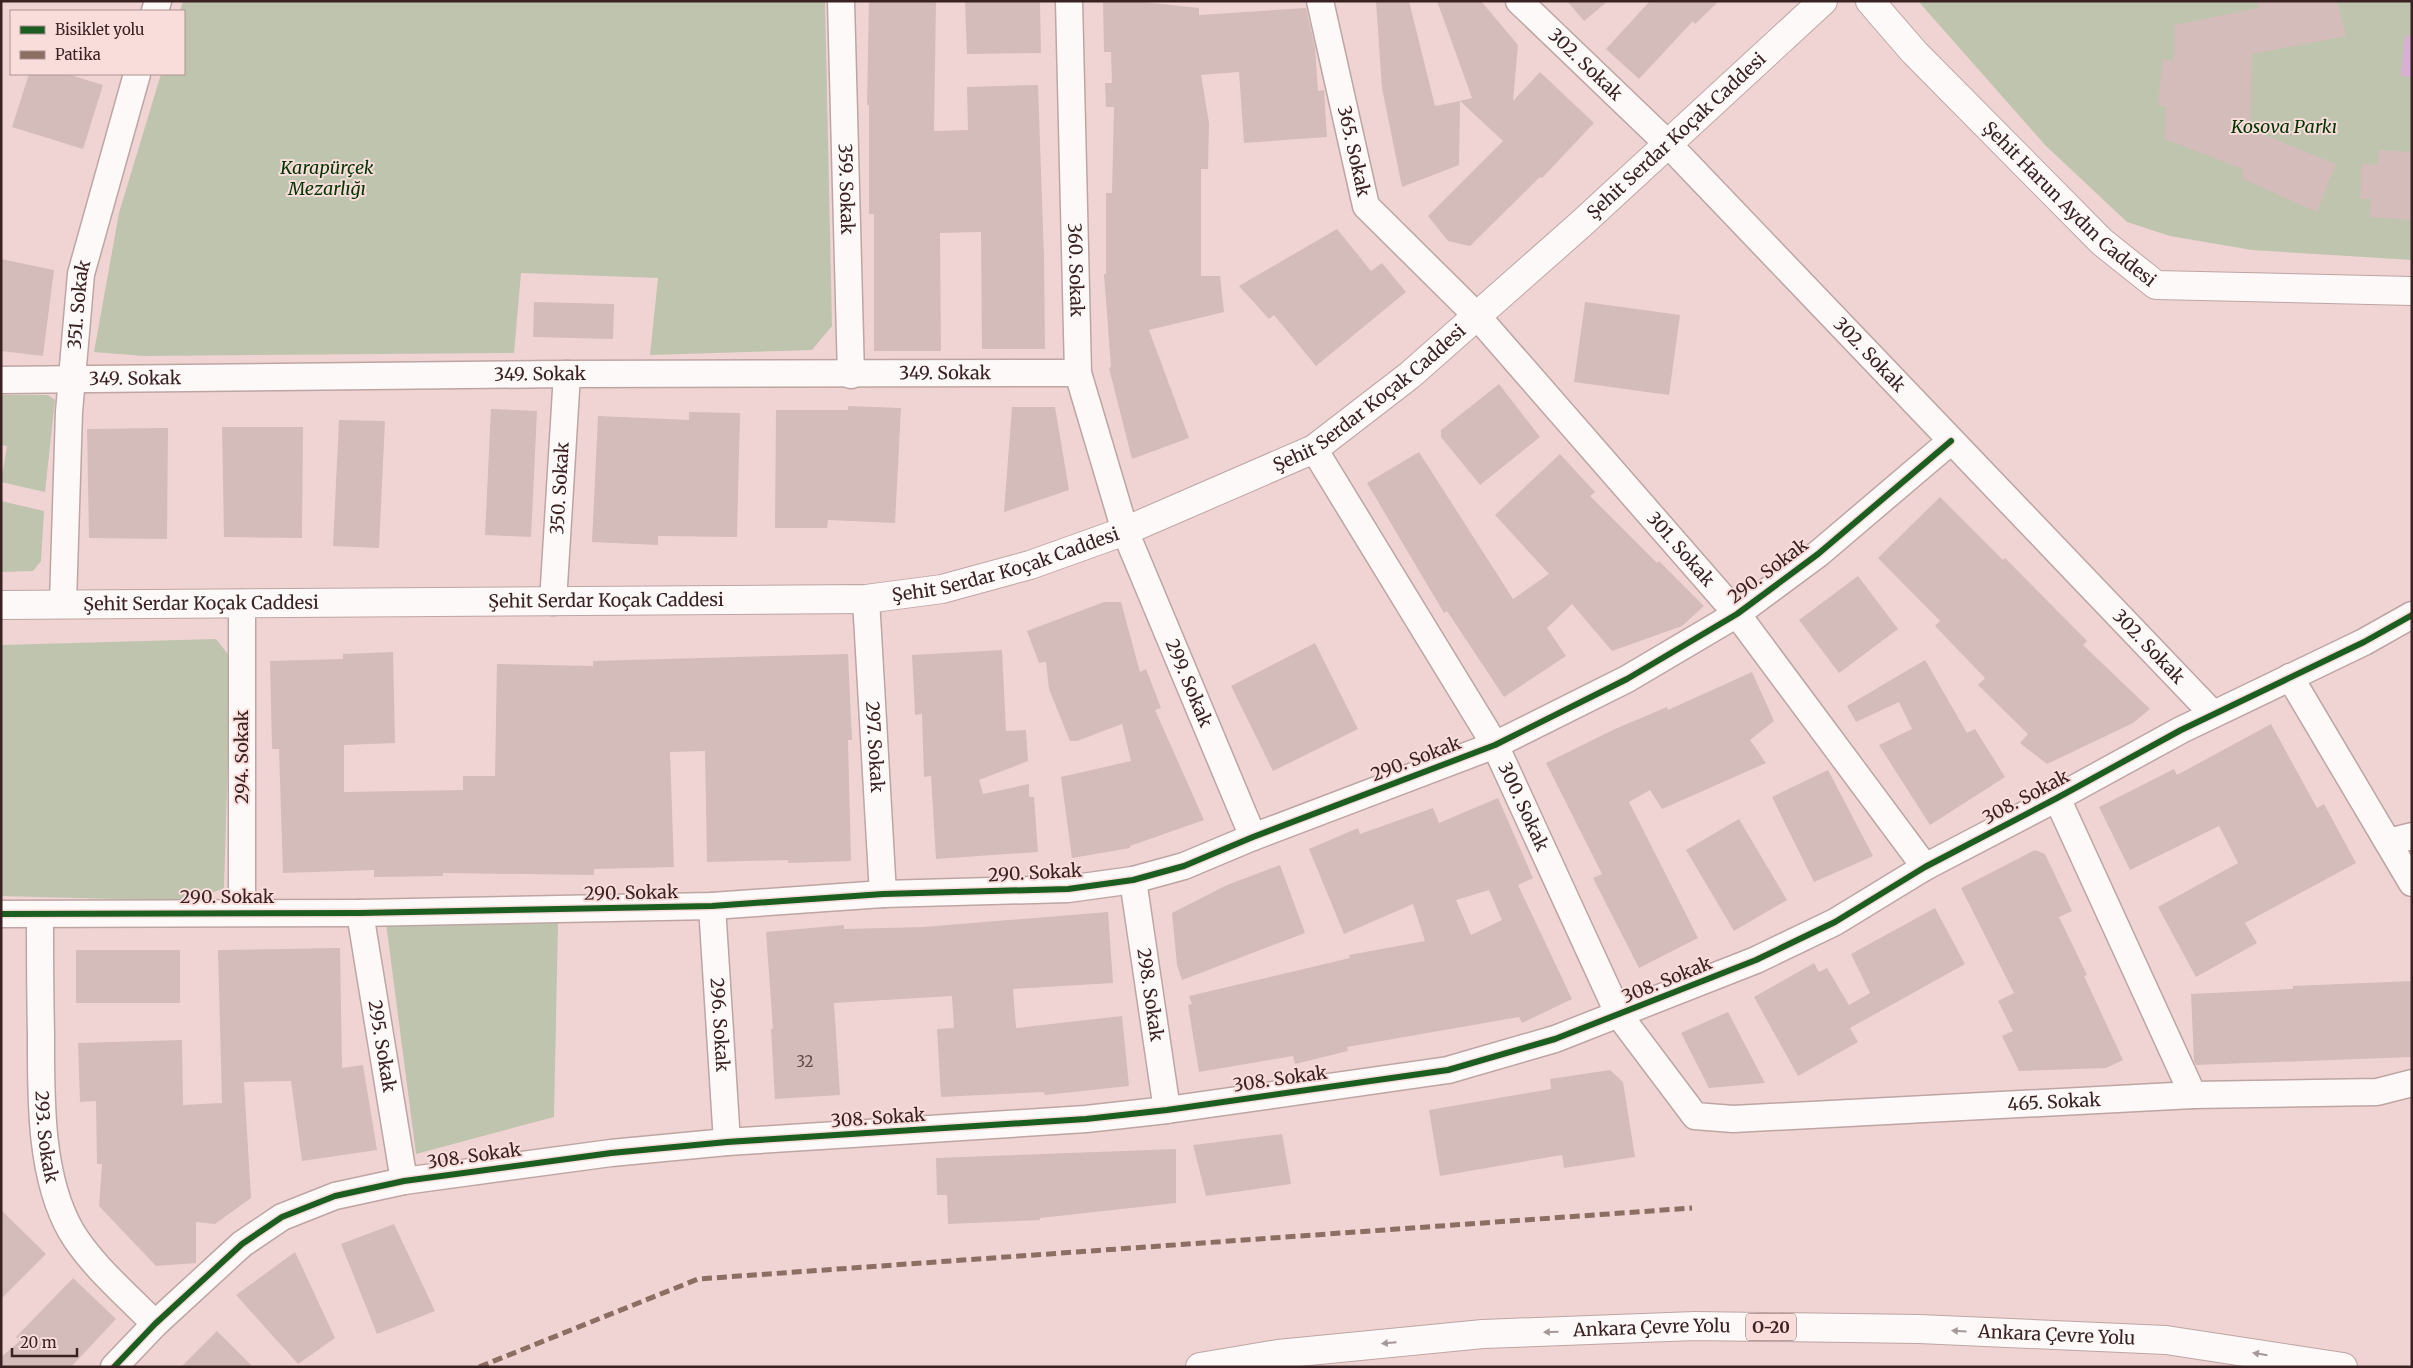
<svg xmlns="http://www.w3.org/2000/svg" width="2413" height="1368" font-family="Merriweather,serif">
<style>
.green{fill:#bfc4af}
.water{fill:#d8b0d5}
.building{fill:#d4bcbb;fill-rule:evenodd}
.lines{fill:none;stroke-linecap:round;stroke-linejoin:round}
.minor-casing{stroke:#bda5a4;stroke-width:29}
.tertiary-casing{stroke:#bda5a4;stroke-width:30}
.secondary-casing{stroke:#bda5a4;stroke-width:30}
.motorway-casing{stroke:#bda5a4;stroke-width:30}
.minor{stroke:#fdf9f8;stroke-width:26}
.tertiary{stroke:#fdf9f8;stroke-width:28}
.secondary{stroke:#fdf9f8;stroke-width:28}
.motorway{stroke:#fdf9f8;stroke-width:28}
.quiet{stroke:#8d6e63;stroke-width:5;stroke-dasharray:10 5;stroke-linecap:butt}
.cycleway-casing{stroke:#f8dddb;stroke-width:9}
.cycleway{stroke:#1b5e20;stroke-width:6}
.oneway{fill:#a69898}
.labels{text-anchor:middle;stroke-width:4;stroke-linejoin:round;paint-order:stroke}
.number-label{font-size:15px;fill:#614848}
.shield{fill:#f8dddb;stroke:#745a5a;stroke-width:1}
.shield-label{font-size:16px;font-weight:bold;fill:#3b2222}
.street-label{font-size:18px;fill:#3b2222;stroke:#f8dddb}
.park-label{font-size:18px;font-style:italic;fill:#033400;stroke:#f8dddb}
</style>
<rect width="100%" height="100%" fill="#f0d4d3"/>
<g class="green">
<polygon points="183,1 825,1 832,326 812,350 650,355 658,278 521,273 514,353 144,356 94,352 119,213 161,74 184,74 184,11 180,11"/>
<polygon points="1918,1 2412,1 2412,260 2252,250 2170,236 2127,222 2046,146"/>
<polygon points="1,395 48,395 55,400 45,492 1,482 7,446 1,445"/>
<polygon points="1,501 44,511 41,561 33,571 1,572"/>
<polygon points="216,639 231,658 224,888 192,901 1,896 1,645"/>
<polygon points="386,923 558,923 554,1117 416,1154"/>
</g>
<polygon class="water" points="2405,36 2412,36 2412,77 2401,76"/>
<g class="building">
<polygon points="869,1 936,1 934,131 968,130 967,87 1038,85 1044,257 1045,349 982,349 981,232 940,233 941,351 874,351 874,214 869,214 869,105 867,105"/>
<polygon points="965,1 1040,1 1041,53 967,54"/>
<polygon points="1103,1 1134,1 1199,8 1199,15 1306,8 1315,47 1318,91 1324,90 1327,137 1244,143 1239,72 1201,75 1209,123 1208,169 1201,169 1201,276 1220,276 1224,312 1149,330 1189,438 1132,459 1109,368 1111,367 1104,274 1106,274 1106,193 1112,193 1114,107 1106,107 1105,83 1112,83 1111,52 1104,52"/>
<polygon points="1376,1 1409,1 1435,106 1460,101 1459,165 1402,187 1382,88"/>
<polygon points="1437,1 1481,1 1518,45 1513,101 1540,72 1594,123 1542,178 1540,177 1470,246 1448,241 1428,216 1503,141 1460,101 1472,98"/>
<polygon points="1567,1 1608,1 1584,21"/>
<polygon points="1650,1 1719,1 1695,24 1693,21 1639,79 1606,49"/>
<polygon points="2257,1 2337,1 2346,36 2252,54 2250,129 2336,164 2317,212 2243,179 2243,169 2165,139 2166,106 2158,105 2163,59 2174,60 2175,25 2259,8"/>
<polygon points="29,74 67,74 103,85 83,149 12,127"/>
<polygon points="2379,150 2412,152 2412,220 2370,217 2371,199 2360,199 2362,164 2378,165"/>
<polygon points="1337,229 1371,271 1382,263 1406,292 1316,366 1274,315 1269,319 1239,286"/>
<polygon points="1,259 54,270 43,356 1,351"/>
<polygon points="534,302 614,304 613,339 533,337"/>
<polygon points="1585,302 1680,315 1669,395 1574,382"/>
<polygon points="1499,384 1540,437 1480,485 1441,437 1441,430"/>
<polygon points="848,406 901,408 895,523 828,520 827,528 775,528 776,410 848,410"/>
<polygon points="1012,407 1055,407 1069,490 1004,512"/>
<polygon points="491,409 537,411 531,537 485,535"/>
<polygon points="689,412 740,413 737,537 658,536 658,545 592,542 598,416 689,420"/>
<polygon points="339,420 385,421 379,548 333,546"/>
<polygon points="222,427 303,427 302,538 224,537"/>
<polygon points="168,428 167,539 89,538 87,429"/>
<polygon points="1419,452 1513,599 1549,574 1495,515 1560,454 1595,492 1590,496 1657,563 1659,561 1704,606 1682,626 1612,651 1572,604 1547,628 1566,656 1504,697 1447,611 1444,613 1367,483"/>
<polygon points="1940,497 2003,560 2005,558 2087,641 2083,645 2150,709 2133,723 2047,764 2020,743 2028,734 1978,685 1985,678 1935,626 1940,621 1878,558"/>
<polygon points="1858,576 1898,629 1839,673 1799,620"/>
<polygon points="1104,602 1121,602 1140,672 1146,669 1161,708 1155,710 1204,820 1130,846 1130,848 1072,858 1061,777 1131,761 1122,724 1077,741 1070,741 1049,689 1046,662 1039,663 1027,631"/>
<polygon points="1315,643 1358,729 1273,771 1231,686"/>
<polygon points="1002,650 1006,731 1026,730 1028,761 979,780 983,794 1029,784 1029,797 1034,797 1038,852 936,859 931,776 924,777 922,714 915,715 912,655"/>
<polygon points="393,652 395,743 344,745 344,792 463,790 463,776 495,776 497,664 593,666 593,661 848,654 852,740 848,740 851,861 788,863 788,860 707,862 705,751 670,752 674,867 594,869 594,875 443,873 443,876 374,877 374,870 283,873 279,749 272,749 270,661 343,659 343,654"/>
<polygon points="1925,660 1967,733 1975,729 2005,777 1930,825 1879,745 1912,729 1899,702 1856,722 1847,706"/>
<polygon points="1752,672 1774,721 1750,740 1766,763 1662,809 1650,790 1629,802 1698,938 1639,968 1593,878 1602,874 1546,763 1615,729 1667,707 1668,710"/>
<polygon points="2271,724 2317,808 2324,804 2356,863 2245,923 2257,943 2196,977 2158,907 2238,863 2219,826 2130,870 2099,807 2174,769 2177,775"/>
<polygon points="1828,770 1873,856 1814,882 1772,797"/>
<path d="M1498,798L1533,878L1518,885L1572,999L1522,1023L1519,1017L1347,1047L1348,1051L1295,1064L1293,1056L1199,1072L1188,1005L1192,1004L1189,996L1350,958L1349,955L1425,941L1413,904L1344,934L1309,849L1358,828L1360,834L1433,808L1439,823ZM1489,890L1502,920L1471,935L1456,900Z"/>
<polygon points="1739,819 1787,900 1734,931 1686,850"/>
<polygon points="2035,850 2045,854 2072,911 2059,917 2087,975 2084,976 2123,1060 2106,1068 2019,1071 2002,1036 2013,1031 1998,1001 2014,993 1961,888"/>
<polygon points="1280,865 1305,933 1182,980 1177,965 1172,913 1227,885"/>
<polygon points="1935,908 1965,964 1850,1028 1858,1042 1798,1076 1754,997 1814,963 1819,972 1827,968 1849,1005 1870,993 1851,954"/>
<polygon points="1108,912 1113,983 1013,989 1016,1028 1122,1016 1129,1086 1045,1095 1044,1092 941,1097 937,1029 954,1028 952,996 834,1003 840,1095 775,1099 771,1029 773,1029 766,932 844,925 844,929 924,927"/>
<polygon points="340,948 342,1068 363,1065 377,1150 302,1161 291,1081 244,1082 251,1198 215,1224 196,1222 196,1263 156,1266 99,1206 102,1164 97,1164 96,1101 80,1102 78,1043 182,1040 183,1105 222,1103 218,950"/>
<rect x="76" y="950" width="104" height="53"/>
<polygon points="2412,981 2412,1057 2196,1065 2194,1061 2191,994 2293,989 2293,986"/>
<polygon points="1728,1012 1765,1083 1709,1088 1681,1033"/>
<polygon points="1610,1070 1623,1082 1635,1157 1564,1168 1562,1155 1440,1176 1429,1110 1551,1089 1550,1079"/>
<polygon points="1282,1134 1291,1184 1206,1196 1193,1145"/>
<polygon points="1176,1149 1176,1203 1040,1218 1040,1220 948,1224 947,1195 937,1195 936,1158"/>
<polygon points="1,1210 46,1254 1,1299"/>
<polygon points="394,1224 435,1311 377,1334 341,1244"/>
<polygon points="295,1252 335,1338 298,1364 236,1295"/>
<polygon points="73,1278 116,1319 71,1367 1,1367 1,1357 20,1341 16,1337"/>
<polygon points="217,1331 253,1367 181,1367"/>
</g>
<g class="lines">
<g class="minor-casing">
<g id="minor">
<path id="s1" d="M841,1L851,375"/>
<path id="s2" d="M1069,1L1078,373L1125,531L1253,837"/>
<path id="s3" d="M1320,1L1366,206L1477,316L1737,614L1925,867"/>
<path id="s4" d="M1519,1L1668,144L2213,714"/>
<polyline points="155,11 158,1"/>
<path id="s5" d="M1,380L567,374L1078,373"/>
<path id="s6" d="M1314,449L1495,745L1619,1015L1695,1116L1733,1119L2193,1095L2377,1092L2412,1083"/>
<path id="s7" d="M866,599L883,894"/>
<path id="s8" d="M553,602L567,374"/>
<path id="s9" d="M63,603L69,412L81,274L137,74"/>
<polyline points="2290,677 2412,883"/>
<polyline points="2057,798 2193,1095"/>
<polyline points="2388,842 2412,836"/>
<path id="s10" d="M1133,880L1167,1110"/>
<path id="s11" d="M712,906L727,1142"/>
<polyline points="242,912 242,603"/>
<path id="s12" d="M360,913L404,1181"/>
<polyline points="1,914 360,913 712,906 883,894 1068,889 1133,880 1184,866 1253,837 1495,745 1627,679 1737,614 1818,554 1951,441"/>
<path id="s13" d="M40,915C40,954 40,994 41,1033C41,1095 39,1175 71,1231C91,1265 128,1296 155,1324"/>
<polyline points="114,1367 155,1324 242,1244 282,1217 335,1196 404,1181 611,1153 727,1142 1086,1119 1167,1110 1448,1070 1555,1039 1756,960 1835,922 1925,867 2057,798 2181,730 2364,642 2412,615"/>
</g>
</g>
<g class="tertiary-casing">
<g id="tertiary">
<path id="s14" d="M1,605L866,599L942,589L1030,565L1125,531L1314,449L1410,375L1581,224L1823,1"/>
</g>
</g>
<g class="secondary-casing">
<g id="secondary">
<path id="s15" d="M1870,1L1914,52L2102,242L2156,285L2412,291"/>
</g>
</g>
<g class="motorway-casing">
<g id="motorway">
<path id="s16" d="M1200,1367L1278,1354L1483,1334L1695,1326L1919,1329L2166,1340L2343,1367"/>
</g>
</g>
<use href="#minor" class="minor"/>
<use href="#tertiary" class="tertiary"/>
<use href="#secondary" class="secondary"/>
<use href="#motorway" class="motorway"/>
<polyline class="quiet" points="479,1367 698,1279 1692,1208"/>
<g class="cycleway-casing">
<g id="cycleway">
<polyline points="1,914 360,913 712,906 883,894 1068,889 1133,880 1184,866 1253,837 1495,745 1627,679 1737,614 1818,554 1951,441"/>
<polyline points="114,1367 155,1324 242,1244 282,1217 335,1196 404,1181 611,1153 727,1142 1086,1119 1167,1110 1448,1070 1555,1039 1756,960 1835,922 1925,867 2057,798 2181,730 2364,642 2412,615"/>
</g>
</g>
<use href="#cycleway" class="cycleway"/>
</g>
<defs><path id="oneway-solid" d="M-6-.8H1V-3.2L6.5 0L1 3.2V.8H-6Z" transform="scale(1.25)"/></defs>
<g class="oneway">
<use href="#oneway-solid" transform="translate(1959 1331) rotate(-177)"/>
<use href="#oneway-solid" transform="translate(1551 1332) rotate(178)"/>
<use href="#oneway-solid" transform="translate(1389 1343) rotate(175)"/>
<use href="#oneway-solid" transform="translate(2260 1354) rotate(-171)"/>
</g>
<g class="labels">
<g class="number-label">
<text x="805" y="1067">32</text>
</g>
<rect class="shield" x="1746" y="1313.5" width="50" height="27" rx="4"/>
<g class="shield-label">
<text x="1771" y="1333">O-20</text>
</g>
<g class="street-label">
<text dy="6" stroke="none"><textPath href="#s4" startOffset="92">302. Sokak</textPath></text>
<text dy="6" stroke="none"><textPath href="#s14" startOffset="1819">Şehit Serdar Koçak Caddesi</textPath></text>
<text dy="6" stroke="none"><textPath href="#s3" startOffset="154">365. Sokak</textPath></text>
<text dy="6" stroke="none"><textPath href="#s1" startOffset="188">359. Sokak</textPath></text>
<text dy="6" stroke="none"><textPath href="#s15" startOffset="285">Şehit Harun Aydın Caddesi</textPath></text>
<text dy="6" stroke="none"><textPath href="#s2" startOffset="269">360. Sokak</textPath></text>
<text dy="6" stroke="none"><textPath href="#s9" startOffset="299">351. Sokak</textPath></text>
<text dy="6" stroke="none"><textPath href="#s4" startOffset="498">302. Sokak</textPath></text>
<text dy="6" stroke="none"><textPath href="#s5" startOffset="944">349. Sokak</textPath></text>
<text dy="6" stroke="none"><textPath href="#s5" startOffset="539">349. Sokak</textPath></text>
<text dy="6" stroke="none"><textPath href="#s5" startOffset="134">349. Sokak</textPath></text>
<text dy="6" stroke="none"><textPath href="#s14" startOffset="1414">Şehit Serdar Koçak Caddesi</textPath></text>
<text dy="6" stroke="none"><textPath href="#s8" startOffset="114">350. Sokak</textPath></text>
<text dy="6" stroke="none"><textPath href="#s3" startOffset="676">301. Sokak</textPath></text>
<text dy="6" stroke="none"><textPath href="#s14" startOffset="1009">Şehit Serdar Koçak Caddesi</textPath></text>
<text transform="translate(1768 571) rotate(-37)" y="6">290. Sokak</text>
<text dy="6" stroke="none"><textPath href="#s14" startOffset="605">Şehit Serdar Koçak Caddesi</textPath></text>
<text dy="6" stroke="none"><textPath href="#s14" startOffset="200">Şehit Serdar Koçak Caddesi</textPath></text>
<text dy="6" stroke="none"><textPath href="#s4" startOffset="902">302. Sokak</textPath></text>
<text dy="6" stroke="none"><textPath href="#s2" startOffset="702">299. Sokak</textPath></text>
<text dy="6" stroke="none"><textPath href="#s7" startOffset="148">297. Sokak</textPath></text>
<text transform="translate(242 757) rotate(-90)" y="6">294. Sokak</text>
<text transform="translate(1416 759) rotate(-21)" y="6">290. Sokak</text>
<text transform="translate(2026 797) rotate(-28)" y="6">308. Sokak</text>
<text dy="6" stroke="none"><textPath href="#s6" startOffset="415">300. Sokak</textPath></text>
<text transform="translate(1035 873) rotate(-3)" y="6">290. Sokak</text>
<text transform="translate(631 893) rotate(-1)" y="6">290. Sokak</text>
<text x="227" y="903">290. Sokak</text>
<text transform="translate(1667 980) rotate(-22)" y="6">308. Sokak</text>
<text dy="6" stroke="none"><textPath href="#s10" startOffset="116">298. Sokak</textPath></text>
<text dy="6" stroke="none"><textPath href="#s11" startOffset="119">296. Sokak</textPath></text>
<text dy="6" stroke="none"><textPath href="#s12" startOffset="135">295. Sokak</textPath></text>
<text transform="translate(1280 1079) rotate(-8)" y="6">308. Sokak</text>
<text dy="6" stroke="none"><textPath href="#s6" startOffset="1130">465. Sokak</textPath></text>
<text transform="translate(878 1118) rotate(-4)" y="6">308. Sokak</text>
<text dy="6" stroke="none"><textPath href="#s13" startOffset="222">293. Sokak</textPath></text>
<text transform="translate(474 1156) rotate(-8)" y="6">308. Sokak</text>
<text dy="6" stroke="none"><textPath href="#s16" startOffset="454">Ankara Çevre Yolu</textPath></text>
<text dy="6" stroke="none"><textPath href="#s16" startOffset="859">Ankara Çevre Yolu</textPath></text>
</g>
<g class="park-label">
<text x="2284" y="133">Kosova Parkı</text>
<text x="327" y="174">Karapürçek<tspan x="327" dy="21">Mezarlığı</tspan></text>
</g>
</g>
<rect width="2413" height="1368" fill="none" stroke="#3b2222" stroke-width="5"/>
<rect x="10" y="10" width="175" height="65" fill="#f8dddb" stroke="#ac9291"/>
<rect x="20" y="26" width="25" height="8" fill="#1b5e20" stroke="#ac9291"/>
<text x="55" y="35" font-size="15" fill="#3b2222">Bisiklet yolu</text>
<rect x="20" y="51" width="25" height="8" fill="#8d6e63" stroke="#ac9291"/>
<text x="55" y="60" font-size="15" fill="#3b2222">Patika</text>
<path d="M12 1348v8h65v-8" fill="none" stroke="#3b2222" stroke-width="2.5"/>
<text x="20" y="1348" font-size="15" fill="#3b2222" stroke="#f8dddb" stroke-width="4" paint-order="stroke">20 m</text>
</svg>
